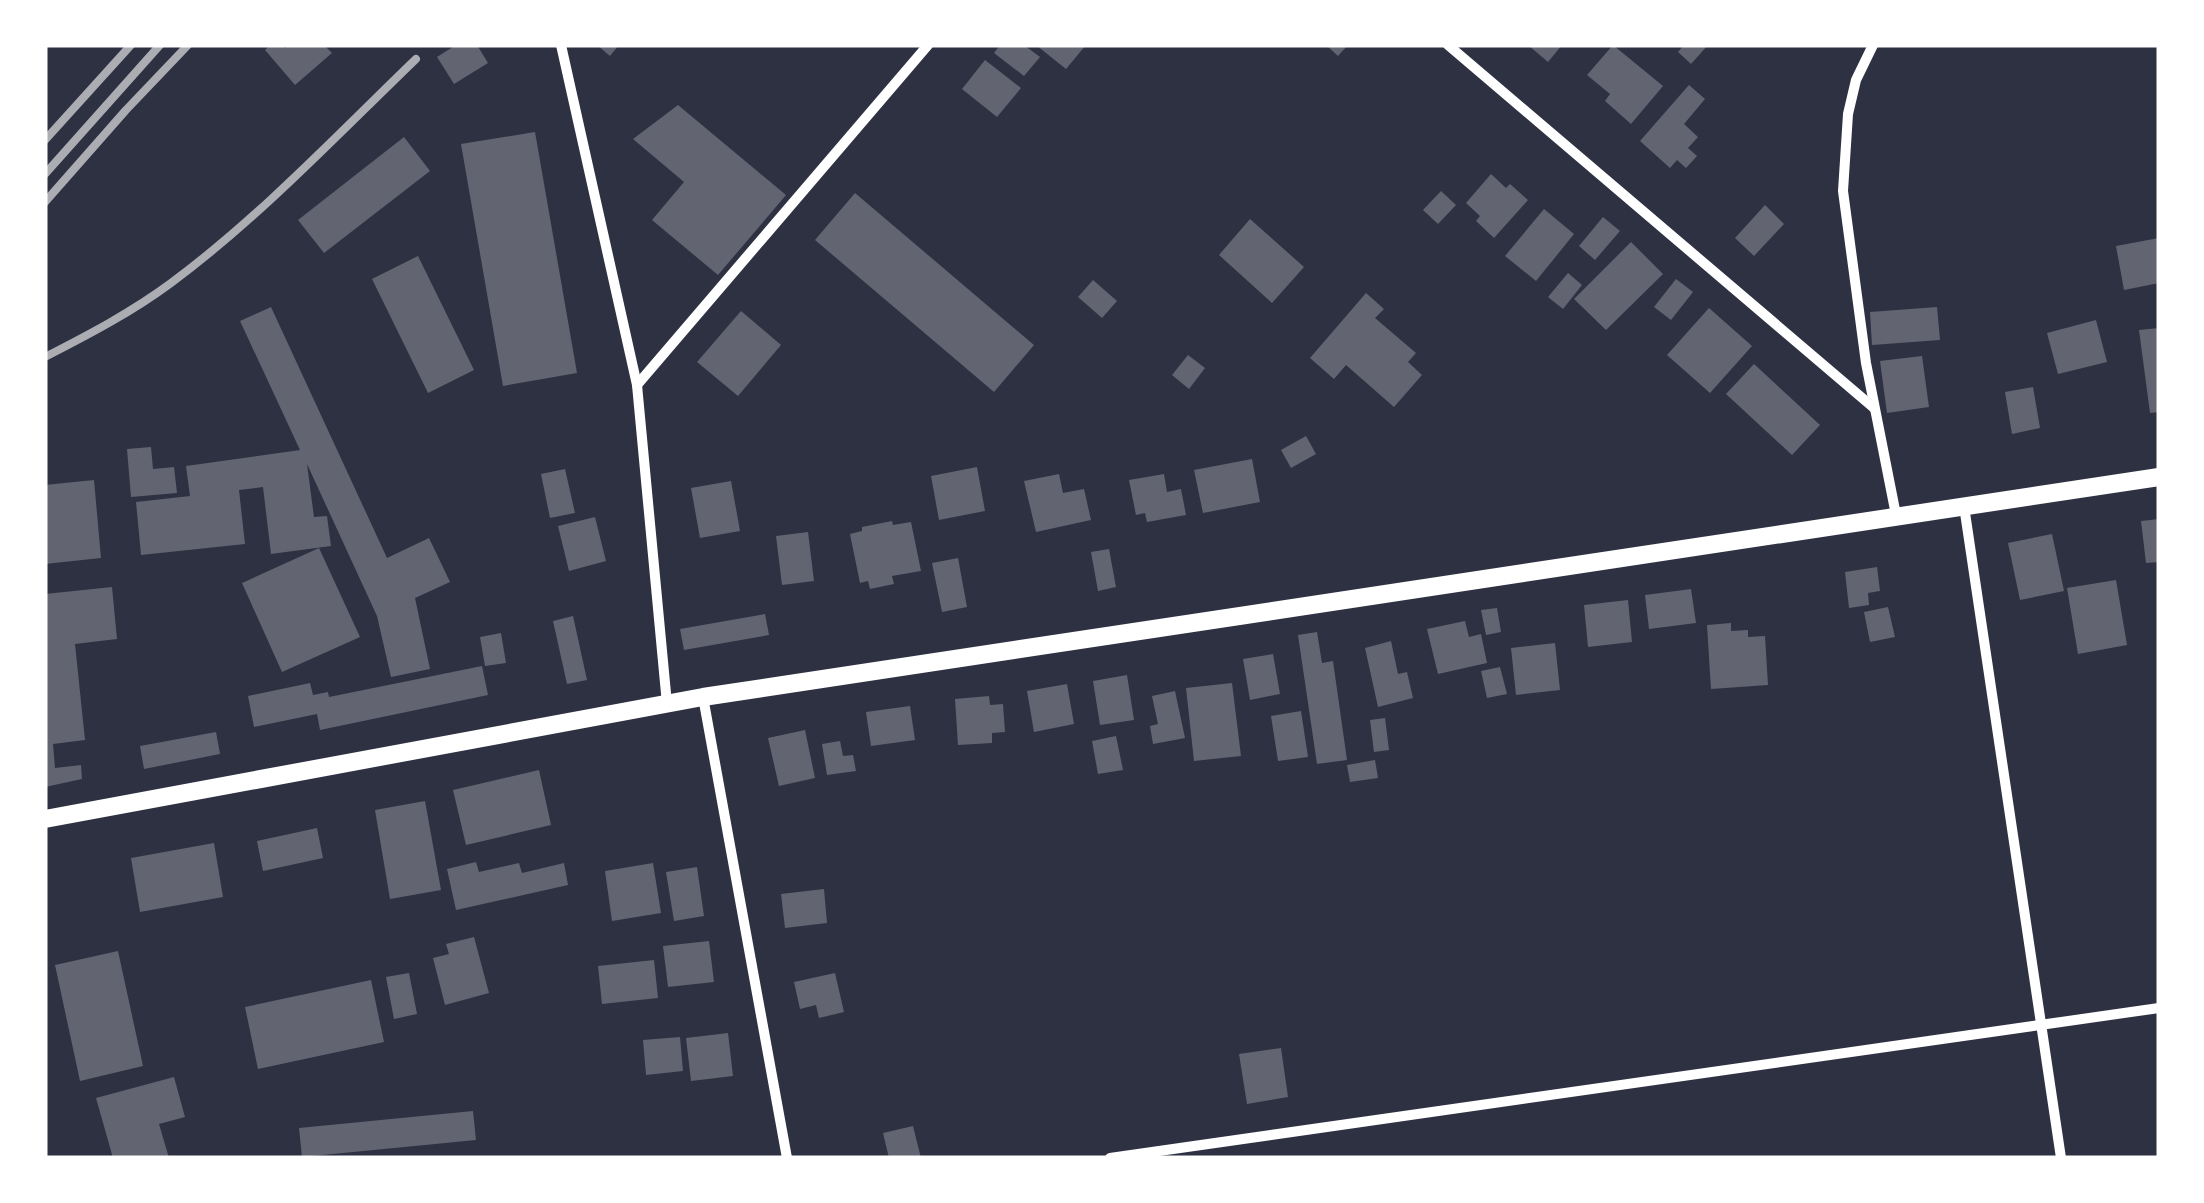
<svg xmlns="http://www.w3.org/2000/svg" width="2204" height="1203" font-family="'Source Sans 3',sans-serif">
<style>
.building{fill:#626471}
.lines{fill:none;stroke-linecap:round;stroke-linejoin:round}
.minor{stroke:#fff;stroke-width:10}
.tertiary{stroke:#fff;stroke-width:18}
.rail{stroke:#abadb3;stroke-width:8}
</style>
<rect width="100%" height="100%" fill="#2d3142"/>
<g class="building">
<polygon points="270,45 282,45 285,48 289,45 324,45 332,53 295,85 265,50"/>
<polygon points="456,45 477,45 488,63 454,84 437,57"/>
<polygon points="597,45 619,45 610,56"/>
<polygon points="1000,45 1024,45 1040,57 1024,76 994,53"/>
<polygon points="1036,45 1086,45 1066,69"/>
<polygon points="1326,45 1348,45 1338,56"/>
<polygon points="1528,45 1562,45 1548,62"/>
<polygon points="1613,45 1663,86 1631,124 1605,101 1610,94 1587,75"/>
<polygon points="1684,45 1708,45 1691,64 1678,52"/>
<polygon points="985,60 1021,88 997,117 962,89"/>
<polygon points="1689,85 1705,99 1684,124 1698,137 1688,148 1697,156 1686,168 1677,160 1670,168 1640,141"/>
<polygon points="678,105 786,195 718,275 652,220 684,182 633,139"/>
<polygon points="535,132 577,373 503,386 461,144"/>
<polygon points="404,137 430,171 324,253 298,220"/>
<polygon points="1491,174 1506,188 1510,184 1528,200 1494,238 1476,221 1480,216 1466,203"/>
<polygon points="1441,191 1456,205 1438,224 1423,210"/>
<polygon points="855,193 1034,345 994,392 815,240"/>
<polygon points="1765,205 1784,224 1754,256 1735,238"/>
<polygon points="1544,209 1574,234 1536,281 1505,256"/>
<polygon points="1603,217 1620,231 1595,260 1579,246"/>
<polygon points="1250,219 1304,267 1272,303 1219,255"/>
<polygon points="2159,238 2159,283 2124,290 2116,246"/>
<polygon points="1631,242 1663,274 1606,330 1574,299"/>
<polygon points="418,256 474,370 428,393 372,279"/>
<polygon points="1568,273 1582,285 1563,309 1548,297"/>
<polygon points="1676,279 1693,292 1671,320 1654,307"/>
<polygon points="1093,280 1117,301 1102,318 1078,297"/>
<polygon points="1366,293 1384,309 1375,318 1416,353 1408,362 1422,375 1394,407 1346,365 1334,379 1310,358"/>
<polygon points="271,307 387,558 429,538 450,582 415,598 430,669 391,677 377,616 307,464 314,517 327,516 331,546 271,554 263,487 239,490 245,544 141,555 136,502 190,496 186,466 300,450 240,321"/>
<polygon points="1937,307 1940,340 1872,345 1870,312"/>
<polygon points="1709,308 1752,346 1710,393 1667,355"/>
<polygon points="741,311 781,345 738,396 697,362"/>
<polygon points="2096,320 2107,362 2058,374 2047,333"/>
<polygon points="2159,328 2159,412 2150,413 2139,330"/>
<polygon points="1188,355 1205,368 1189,389 1172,375"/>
<polygon points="1922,356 1929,407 1887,413 1880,361"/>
<polygon points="1754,364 1820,425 1792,455 1726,394"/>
<polygon points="2033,387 2040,428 2012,434 2005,392"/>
<polygon points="1306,436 1316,454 1291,468 1281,450"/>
<polygon points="151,447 153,469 174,467 177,493 131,497 127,449"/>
<polygon points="1252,459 1260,502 1203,513 1194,470"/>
<polygon points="977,467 985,511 939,520 931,476"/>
<polygon points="565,469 575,513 550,518 541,474"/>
<polygon points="1059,474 1063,493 1084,489 1091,520 1036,532 1024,481"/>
<polygon points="1164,474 1167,492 1181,489 1186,515 1147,522 1145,513 1136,515 1129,480"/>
<polygon points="94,480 101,558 45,564 45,485"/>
<polygon points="731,481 740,531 700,538 691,488"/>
<polygon points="595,517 606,561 569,571 558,526"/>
<polygon points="2159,519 2159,562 2146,563 2141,521"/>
<polygon points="892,521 893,525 911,522 921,571 892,576 894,584 870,589 868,581 860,583 850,534 862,531 862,527"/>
<polygon points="808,532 814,581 782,585 776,536"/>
<polygon points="2052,534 2064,591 2020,600 2008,543"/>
<polygon points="319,548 360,637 282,672 242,583"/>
<polygon points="1109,549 1116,587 1098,591 1091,552"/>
<polygon points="958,558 967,607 942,612 932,563"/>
<polygon points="1877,567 1880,591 1868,593 1869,605 1849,608 1845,572"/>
<polygon points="2116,580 2127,645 2078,654 2067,588"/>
<polygon points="112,587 117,639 75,644 85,740 53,744 55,768 81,765 82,779 45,787 45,594"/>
<polygon points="1691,589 1696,623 1649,629 1645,595"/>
<polygon points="1628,600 1632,642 1588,647 1584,605"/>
<polygon points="1888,607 1895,637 1870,642 1864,612"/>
<polygon points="1497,608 1501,632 1486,635 1481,610"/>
<polygon points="765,614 769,635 684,650 680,629"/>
<polygon points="573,616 587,680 567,684 553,621"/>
<polygon points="1465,621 1469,637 1481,634 1487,663 1438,674 1427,629"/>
<polygon points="1731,623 1731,631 1748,630 1748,637 1765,636 1768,685 1711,689 1707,625"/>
<polygon points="1317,632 1322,663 1333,661 1347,760 1317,764 1298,635"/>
<polygon points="501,633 506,663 485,666 480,637"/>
<polygon points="1391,641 1398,674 1407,672 1413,698 1378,707 1365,648"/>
<polygon points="1555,643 1560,690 1516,695 1511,648"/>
<polygon points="1273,654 1280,694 1250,700 1243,659"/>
<polygon points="482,666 488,695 320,730 317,714 254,727 248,696 310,683 313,695 328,692 329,697"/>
<polygon points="1500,667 1507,694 1487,698 1481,671"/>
<polygon points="1127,675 1134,720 1100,725 1093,681"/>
<polygon points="1232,683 1241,756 1194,761 1186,688"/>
<polygon points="1067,684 1074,724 1034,732 1027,691"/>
<polygon points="1175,691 1185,738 1153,744 1150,726 1158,724 1152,696"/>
<polygon points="989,696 990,705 1003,704 1005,732 992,733 992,743 958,745 955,699"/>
<polygon points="910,706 915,740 871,746 866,712"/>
<polygon points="1301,711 1308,757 1278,761 1271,716"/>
<polygon points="1385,718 1389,750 1374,752 1370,720"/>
<polygon points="805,730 815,778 779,786 768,738"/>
<polygon points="216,732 220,754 144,769 140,746"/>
<polygon points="1116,736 1123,770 1098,774 1092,741"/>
<polygon points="840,741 843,756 853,755 856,771 827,775 822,744"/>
<polygon points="1375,760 1378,778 1350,782 1347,765"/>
<polygon points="539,770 551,825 466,845 453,790"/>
<polygon points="425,801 441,890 390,899 375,810"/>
<polygon points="317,828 323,858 263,871 257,841"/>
<polygon points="214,843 223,897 140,912 131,858"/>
<polygon points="476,862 479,872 519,863 522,873 564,863 568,885 456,910 447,869"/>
<polygon points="653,863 661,913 612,921 605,871"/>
<polygon points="697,867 704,916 674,921 666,872"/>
<polygon points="824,889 827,923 785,928 781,894"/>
<polygon points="474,937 489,993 445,1005 433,958 449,954 446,944"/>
<polygon points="709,941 714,982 668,987 663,946"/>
<polygon points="118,951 143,1066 80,1081 55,965"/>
<polygon points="654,960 658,998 602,1004 598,966"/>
<polygon points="409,973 417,1014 394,1019 386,977"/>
<polygon points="835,973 844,1012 819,1018 816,1005 800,1009 794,982"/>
<polygon points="371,980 384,1042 258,1069 245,1007"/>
<polygon points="728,1033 733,1076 691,1081 686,1038"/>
<polygon points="680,1037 683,1071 646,1075 643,1040"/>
<polygon points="1281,1048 1288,1097 1247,1104 1239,1054"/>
<polygon points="174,1077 185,1117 159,1124 169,1158 113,1158 96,1098"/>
<polygon points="473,1111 476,1140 302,1157 299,1128"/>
<polygon points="913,1126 921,1158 889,1158 883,1133"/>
</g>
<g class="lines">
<g class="minor">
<polyline points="561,45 637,385 667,704"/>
<polyline points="1448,45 1874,408"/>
<polyline points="1873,45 1856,80 1848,114 1843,191 1866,363 1896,515"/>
<polyline points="637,385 928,45"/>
<polyline points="1964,506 2061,1158"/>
<polyline points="703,697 787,1158"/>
<polyline points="1110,1158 2159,1008"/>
</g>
<polyline class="tertiary" points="45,819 703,697 2159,477"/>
<g class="rail">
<polyline points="45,140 131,45"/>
<polyline points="45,174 160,45"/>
<polyline points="45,202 126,110 188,45"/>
<path d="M45,357C88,335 132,312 171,283C260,217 337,135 416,59"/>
</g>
</g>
<rect width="2204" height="1203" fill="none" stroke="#ffffff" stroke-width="95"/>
</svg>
